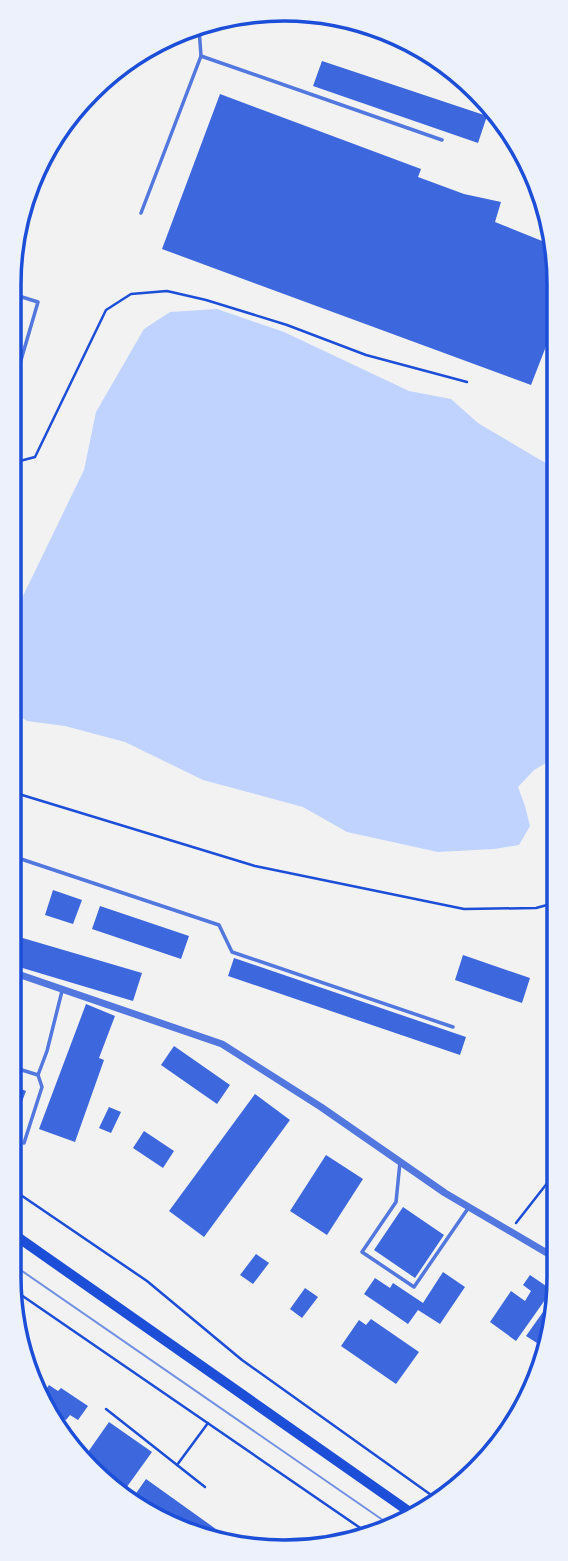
<svg xmlns="http://www.w3.org/2000/svg" width="568" height="1561" font-family="Raleway,sans-serif">
<style>
.water{fill:#bfd3fe}
.building{fill:#3d67dc}
.lines{fill:none;stroke-linecap:round;stroke-linejoin:round}
.path{stroke:#1d4ed8;stroke-width:2.5}
.service{stroke:#5277de;stroke-width:3.5}
.minor{stroke:#5277de;stroke-width:7}
.primary{stroke:#1d4ed8;stroke-width:10}
.tram{stroke:#7290e2;stroke-width:2}
.rim{fill:none;stroke:#1d4ed8;stroke-width:3.5}
</style>
<rect width="100%" height="100%" fill="#f2f2f2"/>
<polygon class="water" points="217,309 284,332 409,391 451,399 478,423 542,461 557,467 558,756 534,770 518,787 525,806 530,826 519,845 494,849 438,852 347,832 303,807 203,780 125,742 65,726 27,721 9,709 9,616 22,598 84,470 96,412 144,329 170,312"/>
<g class="building">
<polygon points="322,61 487,116 478,143 313,86"/>
<polygon points="220,94 421,169 418,177 464,194 501,202 495,222 557,247 557,318 531,385 162,249"/>
<polygon points="9,304 21,308 9,348"/>
<polygon points="9,886 21,890 16,902 9,900"/>
<polygon points="53,890 82,900 73,924 45,915"/>
<polygon points="100,906 189,936 181,959 92,929"/>
<polygon points="9,934 142,973 133,1001 9,964"/>
<polygon points="463,955 530,978 522,1003 455,980"/>
<polygon points="234,958 466,1037 460,1055 228,976"/>
<polygon points="86,1004 115,1016 99,1058 104,1060 75,1142 39,1129"/>
<polygon points="174,1046 230,1085 217,1104 161,1065"/>
<polygon points="9,1084 26,1091 17,1115 13,1114 9,1125"/>
<polygon points="255,1094 290,1120 204,1237 169,1211"/>
<polygon points="109,1107 121,1112 111,1133 99,1128"/>
<polygon points="144,1131 174,1151 163,1168 133,1148"/>
<polygon points="326,1155 363,1179 327,1235 290,1211"/>
<polygon points="403,1207 444,1235 415,1278 374,1250"/>
<polygon points="256,1254 269,1263 253,1284 240,1275"/>
<polygon points="443,1272 465,1287 440,1324 418,1310 408,1324 364,1294 375,1278 390,1288 393,1283 423,1303"/>
<polygon points="530,1275 552,1290 516,1341 490,1322 511,1291 525,1301 531,1291 523,1285"/>
<polygon points="305,1288 318,1297 302,1318 290,1309"/>
<polygon points="543,1312 553,1319 537,1343 526,1336"/>
<polygon points="371,1319 419,1352 396,1384 341,1346 359,1320 366,1325"/>
<polygon points="49,1385 58,1391 61,1388 88,1406 78,1420 70,1415 66,1420 49,1410 41,1397"/>
<polygon points="109,1422 152,1452 121,1495 81,1462"/>
<polygon points="146,1479 241,1547 241,1548 175,1525 159,1514 155,1518 147,1516 130,1502"/>
</g>
<g class="lines">
<g class="path">
<polyline points="9,461 16,462 35,457 106,310 131,294 167,291 206,300 287,325 366,355 467,382"/>
<polyline points="9,791 255,866 464,909 536,908 558,902"/>
<polyline points="9,1161 15,1151"/>
<polyline points="9,1187 147,1281 242,1360 441,1502"/>
<polyline points="516,1223 559,1168"/>
<polyline points="11,1288 369,1534"/>
<polyline points="106,1409 205,1487"/>
<polyline points="177,1465 208,1423"/>
</g>
<g class="service">
<polyline points="199,28 201,56 442,140"/>
<polyline points="141,213 201,56"/>
<polyline points="9,293 38,302 9,401"/>
<polyline points="9,855 219,925 232,952 453,1027"/>
<polyline points="9,1066 38,1075 47,1051 62,991"/>
<polyline points="24,1143 42,1087 38,1075"/>
<polyline points="400,1162 396,1202 362,1252 414,1287 469,1207"/>
</g>
<polyline class="minor" points="9,971 222,1044 321,1107 445,1193 547,1253 559,1256"/>
<polyline class="primary" points="9,1231 414,1515"/>
<polyline class="tram" points="9,1262 390,1525"/>
</g>
<path d="M0 0H568V1561H0ZM284 21H284A263 263 0 0 1 547 284V1277A263 263 0 0 1 284 1540H284A263 263 0 0 1 21 1277V284A263 263 0 0 1 284 21Z" fill="#edf1fc" fill-rule="evenodd"/>
<path class="rim" d="M284 21H284A263 263 0 0 1 547 284V1277A263 263 0 0 1 284 1540H284A263 263 0 0 1 21 1277V284A263 263 0 0 1 284 21Z"/>
</svg>
